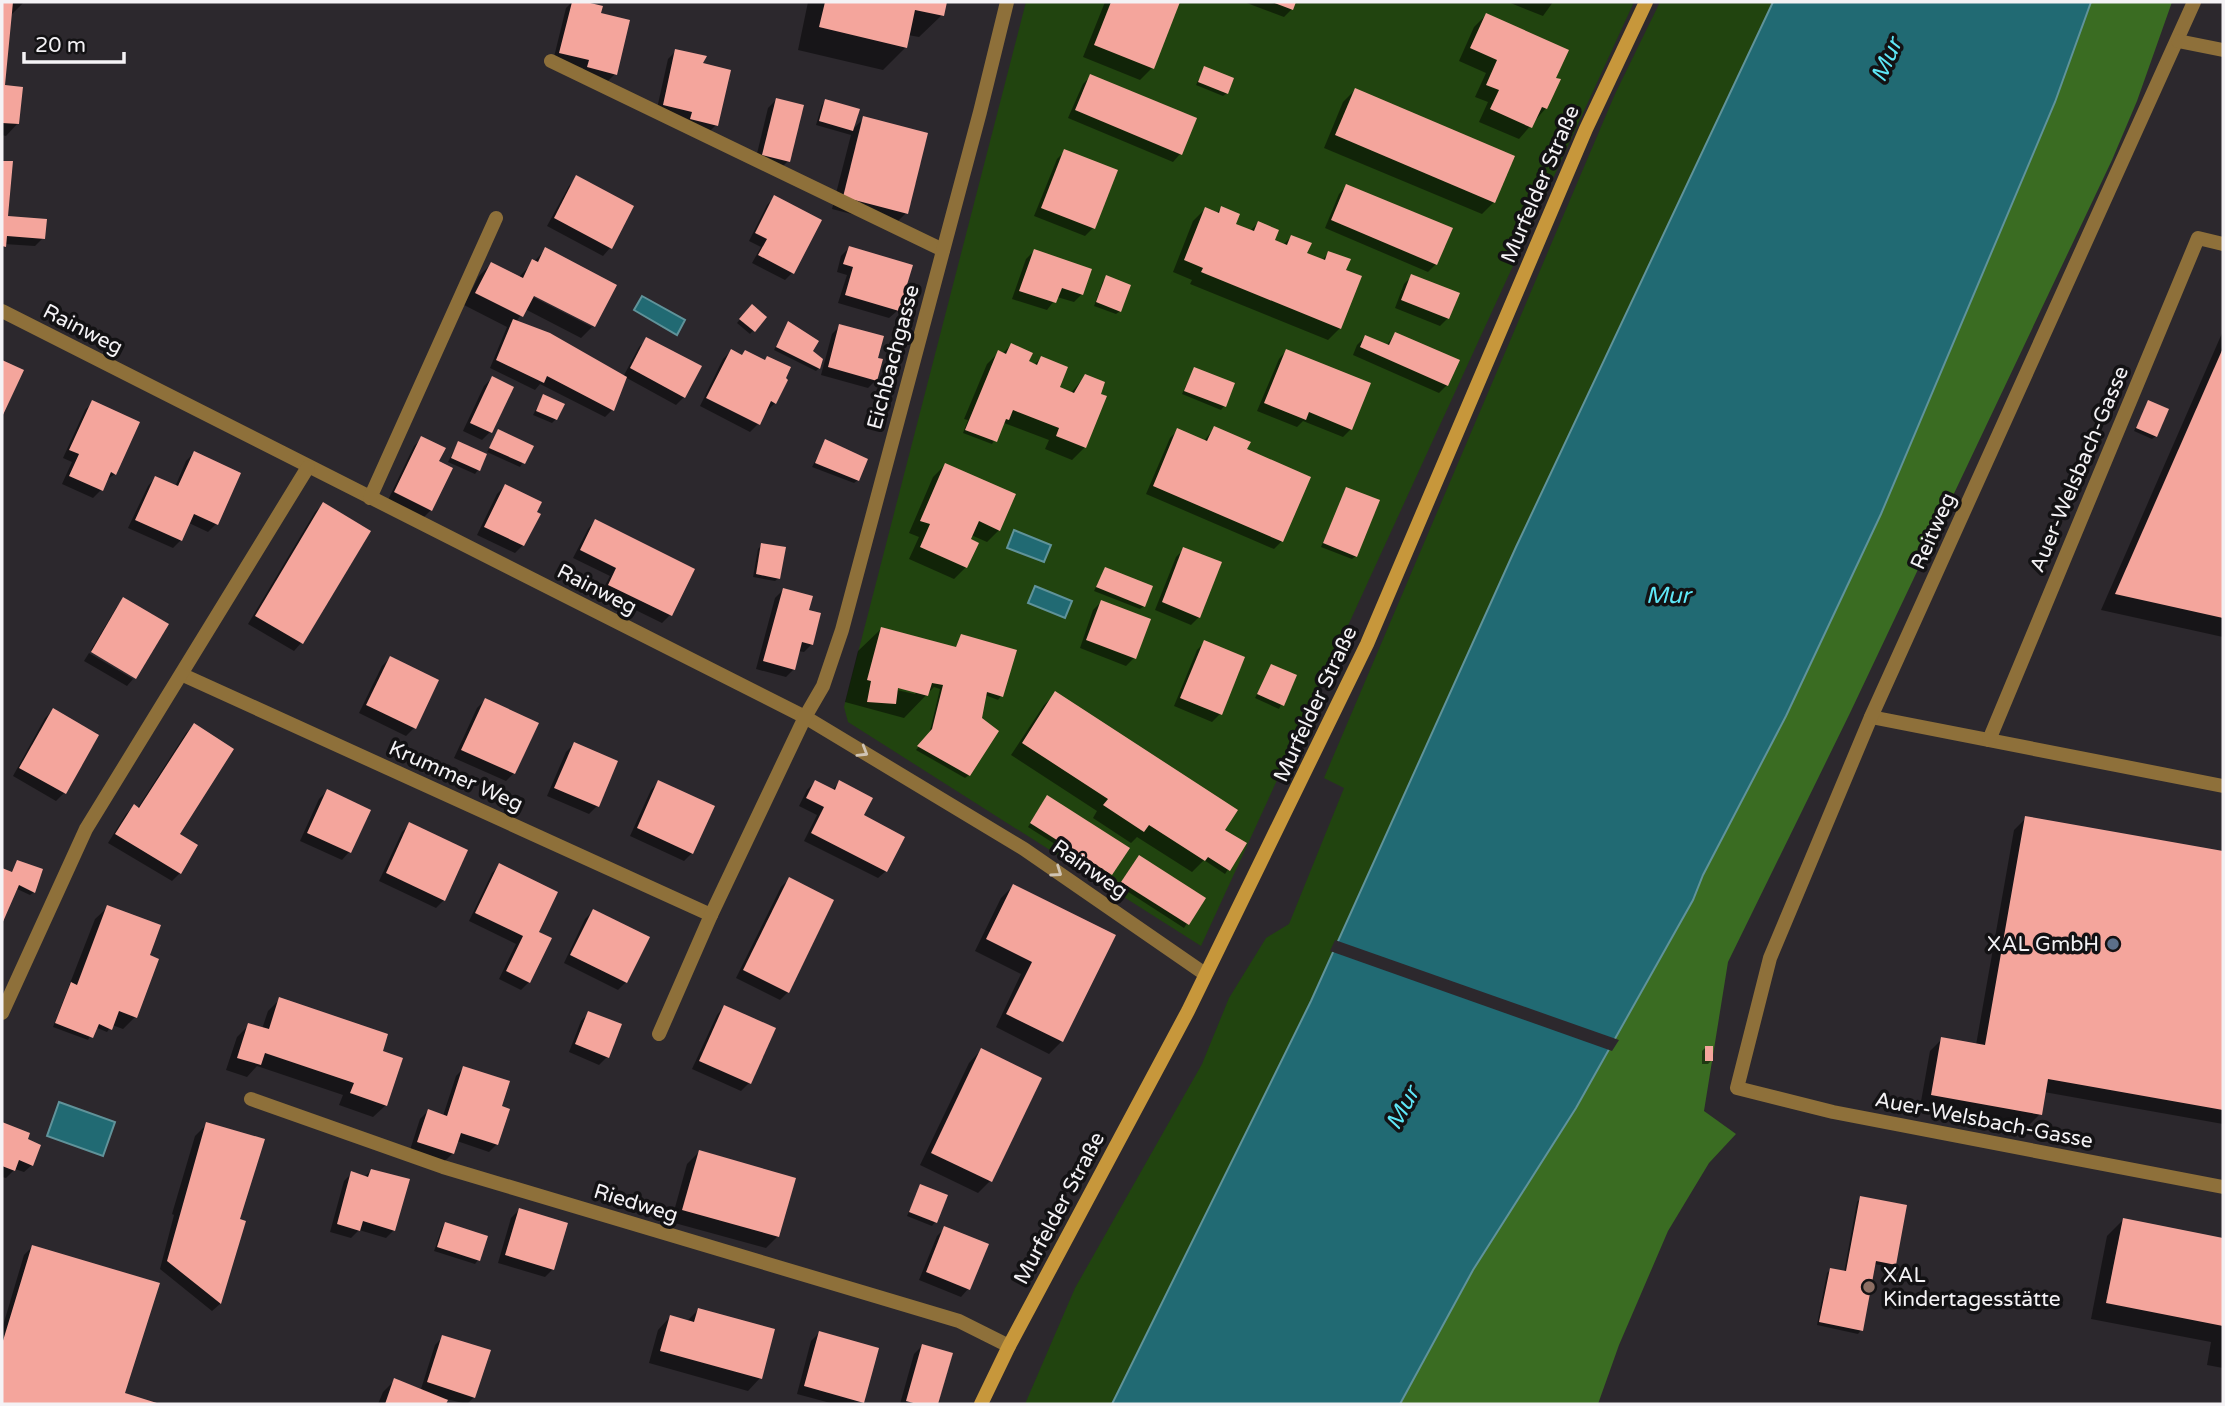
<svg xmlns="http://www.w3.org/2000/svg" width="2225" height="1406" font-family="'Varela Round',sans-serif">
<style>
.green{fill:#21440f}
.forest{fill:#3a6c22}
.water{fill:#216a73;stroke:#60939a;stroke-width:2}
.pier{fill:#2c282d}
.shadow{fill:#0007;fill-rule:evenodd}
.building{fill:#f4a59c}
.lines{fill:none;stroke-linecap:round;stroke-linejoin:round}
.lane{stroke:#8e703a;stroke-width:14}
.street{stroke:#8e703a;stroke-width:14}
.secondary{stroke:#c7973b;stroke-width:14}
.oneway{stroke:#d0c4b4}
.service-dot{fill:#5c6f8a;stroke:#131214;stroke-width:2.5}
.education-dot{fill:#8d6e63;stroke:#131214;stroke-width:2.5}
.labels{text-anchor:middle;stroke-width:7;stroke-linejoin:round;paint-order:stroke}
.street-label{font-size:21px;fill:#f4f2f5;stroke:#131214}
.poi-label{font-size:21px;fill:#f4f2f5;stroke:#131214;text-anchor:end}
.water-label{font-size:23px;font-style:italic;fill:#5ee7f7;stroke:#131214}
</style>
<rect width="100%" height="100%" fill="#2c282d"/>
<g class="green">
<polygon points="1026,2 1634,2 1201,946 848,722 844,707"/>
<polygon points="1660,2 1773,2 1516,547 1311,1001 1112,1404 1025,1404 1075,1288 1202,1064 1229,998 1266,938 1289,924 1344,788 1324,778 1615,94"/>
</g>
<polygon class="forest" points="2091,2 2172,2 2137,101 2112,160 1850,713 1728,962 1704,1111 1736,1134 1709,1163 1668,1231 1619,1345 1598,1404 1400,1404 1473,1270 1576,1108 1693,900 1703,875 1881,514 2055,102"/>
<g class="water">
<polygon points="1773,2 2091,2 2055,102 1881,514 1786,716 1703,875 1693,900 1576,1108 1473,1270 1400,1404 1112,1404 1311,1001 1516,547"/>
<polygon points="642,296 685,320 677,335 634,310"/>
<polygon points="1014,530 1051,545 1044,562 1007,548"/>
<polygon points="1035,586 1072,601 1065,618 1028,603"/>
<polygon points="59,1102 115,1122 103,1156 47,1136"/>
</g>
<polygon class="pier" points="1335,940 1619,1040 1612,1051 1330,951"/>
<g class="shadow">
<polygon points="2,2 24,2 11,15 3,87 18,123 6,136 2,135"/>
<polygon points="572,2 600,7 599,14 615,74 607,82 580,75 583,68 553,61 566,8"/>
<polygon points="808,2 946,2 942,15 919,37 908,35 906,47 883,70 798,50"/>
<polygon points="1105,2 1178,2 1152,68 1140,80 1083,57"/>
<polygon points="1244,2 1295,2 1292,9 1284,17"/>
<polygon points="1508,2 1553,2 1543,16"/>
<polygon points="1486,15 1554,79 1546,108 1519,139 1479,122 1488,102 1475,97 1486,73 1459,61 1474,27"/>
<polygon points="676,51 701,65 716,125 708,133 656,113 668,59"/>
<polygon points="1204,68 1227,93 1223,96 1196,85"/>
<polygon points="1091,76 1180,154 1173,162 1068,118 1083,84"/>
<polygon points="1355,90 1494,202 1482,214 1324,148 1343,102"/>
<polygon points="776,100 788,161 780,169 755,162 768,108"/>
<polygon points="826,101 852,130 864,118 906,213 894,225 832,209 851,135 816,125 822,105"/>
<polygon points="1065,151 1093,228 1085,236 1034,216 1057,159"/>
<polygon points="2,162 11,163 7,217 43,238 35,246 4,244 2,248"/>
<polygon points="577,178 610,248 603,256 547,226 569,186"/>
<polygon points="1347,186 1436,264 1428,272 1325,228 1339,194"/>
<polygon points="775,197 793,272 785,280 752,263 761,247 749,241 767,205"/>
<polygon points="1221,208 1233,225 1250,231 1258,223 1273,241 1283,245 1291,237 1305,254 1321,261 1329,253 1340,328 1328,340 1190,284 1192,280 1173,272 1193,221 1205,209 1216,214"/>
<polygon points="849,248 910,267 897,311 889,318 838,303 847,275 837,272 841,256"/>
<path d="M546,249L593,326L581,338L525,309L516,322L623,377L639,347L647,339L684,397L676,405L625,377L612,410L605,417L540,384L535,390L490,368L507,327L464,305L479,276L491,264L518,278ZM527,290L592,323V327L525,293Z"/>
<polygon points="1034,251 1082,294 1074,302 1057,297 1047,310 1012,299 1026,259"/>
<polygon points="1412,276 1448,318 1440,326 1395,308 1404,284"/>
<polygon points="1107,277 1120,311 1116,314 1094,306 1103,281"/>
<polygon points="748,310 765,317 750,334 737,323"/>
<polygon points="789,323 811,352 819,368 816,371 774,350"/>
<polygon points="840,326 876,359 876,380 868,388 821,375 832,334"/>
<polygon points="2223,331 2223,637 2101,610"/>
<polygon points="1395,334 1447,385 1439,393 1353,355 1357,345 1365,337 1386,346"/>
<polygon points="1011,345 1026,362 1034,365 1041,358 1057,388 1070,394 1085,376 1099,395 1105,397 1084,448 1072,460 1045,449 1049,440 1004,423 992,444 963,433 968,420 964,419 987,364 999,352 1002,354"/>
<polygon points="731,351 741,356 763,362 767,358 775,403 767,411 765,410 758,424 750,432 700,406 723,359"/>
<polygon points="1286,351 1351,429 1343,437 1303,421 1297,427 1257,411 1279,359"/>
<polygon points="1194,369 1224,406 1221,410 1182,394"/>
<polygon points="492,378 512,388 490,432 482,440 463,431 484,386"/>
<polygon points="543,396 556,419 552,423 533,415"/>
<polygon points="93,402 115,474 105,481 101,490 93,498 62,484 72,462 63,458 85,410"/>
<polygon points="2149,402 2156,436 2152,439 2134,431"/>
<polygon points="1214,428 1282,541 1274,549 1146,494 1170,438 1178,430 1204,441"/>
<polygon points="499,432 532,447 520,467 487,452"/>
<polygon points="422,438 437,462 431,510 423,518 388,500 414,446"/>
<polygon points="826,441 858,480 854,483 812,467"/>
<polygon points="458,443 478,470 475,474 448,462"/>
<polygon points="194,453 239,474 216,524 208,532 189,523 181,540 173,548 128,528 148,486 155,478 175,487 186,461"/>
<polygon points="945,465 999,530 987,542 971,535 966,567 954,579 909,559 919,537 909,533 933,477"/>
<polygon points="505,486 523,545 515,553 477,535 497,494"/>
<polygon points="1347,489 1356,556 1352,559 1321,547"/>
<polygon points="323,504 368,531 301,643 294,651 248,624 315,512"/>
<polygon points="595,521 693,570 670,615 662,623 601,593 610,576 573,558 588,529"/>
<polygon points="762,545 779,578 775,581 753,577 758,549"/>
<polygon points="1184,549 1199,617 1191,625 1155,610 1176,557"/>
<polygon points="1105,569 1144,606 1140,609 1094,591"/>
<polygon points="783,590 807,611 812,644 804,652 798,651 794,669 786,677 756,669 775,598"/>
<polygon points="123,600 135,676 91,650 116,608"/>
<polygon points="1101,602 1134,658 1126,666 1080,648 1093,610"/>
<path d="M881,629L956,648L962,636L1001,696L998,700L985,695L969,775L965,778L916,750L929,735L940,689L934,687L904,718L845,702L858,651ZM897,686L917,691L915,694L897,690Z"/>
<polygon points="1205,642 1220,714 1212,722 1174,706 1197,650"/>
<polygon points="89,653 133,679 127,686 84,661"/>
<polygon points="390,658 414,728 406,736 359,713 382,666"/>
<polygon points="1272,666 1295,676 1279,709 1255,698"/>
<polygon points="1056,693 1223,830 1245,844 1225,874 1204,860 1192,872 1137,837 1131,843 1093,818 1097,811 1011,755 1044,705"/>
<polygon points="485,700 536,724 514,773 506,781 454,758 477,708"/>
<polygon points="53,710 97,735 64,793 56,801 13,776 45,718"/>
<polygon points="194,725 177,834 195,846 180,873 172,881 108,843 126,814 134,806 137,809 186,733"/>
<polygon points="574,744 597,806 589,814 547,796 566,752"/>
<polygon points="659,782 692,853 684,861 630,836 651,790"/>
<polygon points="815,782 832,790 840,782 862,816 886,871 878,878 804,841 817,815 799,806 807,790"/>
<polygon points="327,791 369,810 349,852 342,860 300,841 319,799"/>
<polygon points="1044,801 1111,874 1107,877 1028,827"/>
<polygon points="2026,818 2223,853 2223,1124 2044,1092 2040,1114 2028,1126 1920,1107 1930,1051 1942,1039 1976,1045 2014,830"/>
<polygon points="410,824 444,900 436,908 379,881 402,832"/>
<polygon points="1135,861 1203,898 1184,928 1119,886"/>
<polygon points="17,862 34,892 30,895 15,888 2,920 2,870 11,873"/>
<polygon points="500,865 537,933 529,982 521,990 499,979 516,944 469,921 492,873"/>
<polygon points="789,879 788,992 780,1000 736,978 781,887"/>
<polygon points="1013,886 1114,935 1062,1041 1049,1054 996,1027 1021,974 975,951 1001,898"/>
<polygon points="108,907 147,956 135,1017 123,1029 112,1025 107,1032 95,1027 88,1040 53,1027 95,919"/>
<polygon points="593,911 626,982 618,990 564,963 585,919"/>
<polygon points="280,999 380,1052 386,1105 373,1117 339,1105 343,1095 257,1066 247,1077 226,1070 237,1037 249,1025 262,1029 268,1011"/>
<polygon points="724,1007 749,1083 741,1091 692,1069 717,1015"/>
<polygon points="589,1013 607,1057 599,1065 569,1052 581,1021"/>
<polygon points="1705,1048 1712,1060 1708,1064 1702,1064 1702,1051"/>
<polygon points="981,1050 990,1181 978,1193 920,1165 969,1063"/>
<polygon points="464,1068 500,1107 497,1144 489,1152 457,1141 453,1153 445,1161 410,1150 420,1119 428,1111 443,1116 456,1076"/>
<polygon points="2,1124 28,1134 26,1141 32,1165 24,1172 15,1169 6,1178 2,1177"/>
<polygon points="207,1124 237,1220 243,1222 220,1304 212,1311 160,1269 174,1215 172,1214 195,1136"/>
<polygon points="699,1152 778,1236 766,1248 671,1222 687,1164"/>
<polygon points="371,1171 394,1230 386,1238 359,1230 351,1238 330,1232 344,1181 352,1173 364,1177"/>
<polygon points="921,1186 935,1222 932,1226 907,1216"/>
<polygon points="1861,1198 1894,1264 1891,1267 1874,1264 1861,1330 1858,1334 1817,1325 1827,1273 1830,1270 1844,1273 1857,1202"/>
<polygon points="519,1210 553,1269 545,1277 498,1263 511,1218"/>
<polygon points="2123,1220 2223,1239 2223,1368 2207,1365 2211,1342 2091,1319 2107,1236"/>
<polygon points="445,1224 478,1260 475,1264 434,1251 442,1228"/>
<polygon points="945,1228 968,1289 961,1297 919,1280 937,1236"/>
<polygon points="32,1247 123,1394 156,1404 2,1404 2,1329 24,1255"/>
<polygon points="698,1310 760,1378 748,1391 649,1363 658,1330 670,1317 686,1322"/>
<polygon points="819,1333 862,1402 860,1404 834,1404 797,1394 811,1341"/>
<polygon points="443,1337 474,1397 467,1404 446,1399 444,1404 378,1404 383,1392 395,1380 421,1389 435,1345"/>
<polygon points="922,1346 950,1355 936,1404 900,1404 914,1354"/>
</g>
<g class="building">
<polygon points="2,2 13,2 5,85 23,87 19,124 2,123"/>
<polygon points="572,2 586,2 603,6 601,13 630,20 617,75 587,67 589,60 559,53"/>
<polygon points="825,2 947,2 944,16 915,10 907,48 819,27"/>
<polygon points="1111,2 1180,2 1154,69 1094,45"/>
<polygon points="1272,2 1296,2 1293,10"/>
<polygon points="1486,13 1569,50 1556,78 1561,79 1547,109 1542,107 1532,128 1490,109 1499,90 1486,85 1497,60 1470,48"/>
<polygon points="675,49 707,56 703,63 731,70 718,126 690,119 692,112 663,105"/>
<polygon points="1204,66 1234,78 1228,94 1198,82"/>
<polygon points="1090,74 1197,118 1182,155 1075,110"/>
<polygon points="1355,88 1515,156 1495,203 1335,135"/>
<polygon points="776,98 804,105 790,162 762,155"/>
<polygon points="825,99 860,109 853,131 819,121"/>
<polygon points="863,116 928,133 908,214 843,197"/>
<polygon points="1064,149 1118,170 1095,229 1041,208"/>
<polygon points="2,161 13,161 8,216 47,219 45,239 7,236 6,247 2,246"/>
<polygon points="576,175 634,206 612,249 554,218"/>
<polygon points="1346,184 1453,228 1437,265 1331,220"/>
<polygon points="774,195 822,220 794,274 758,255 767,239 755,233"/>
<polygon points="1221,206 1240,214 1236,224 1254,231 1258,221 1279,230 1275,240 1287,245 1291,235 1312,243 1307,253 1325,260 1328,251 1351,259 1346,270 1362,276 1341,329 1201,272 1203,268 1184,260 1205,207 1219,213"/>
<polygon points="849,246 913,265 899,311 845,295 853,267 843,264"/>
<polygon points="545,247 617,285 595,327 534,296 523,317 475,293 491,262 523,278 532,259 538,262"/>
<polygon points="1034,249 1092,269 1083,295 1062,288 1056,303 1019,291"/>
<polygon points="1411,274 1460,293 1449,319 1401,300"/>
<polygon points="1106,275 1131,285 1121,312 1096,302"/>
<polygon points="752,304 767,317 755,332 739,319"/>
<polygon points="513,319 550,333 627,377 614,411 547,376 544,383 496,360"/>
<polygon points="788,321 819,341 813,351 823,359 820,369 776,347"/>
<polygon points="839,324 884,336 878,358 883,359 877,381 828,367"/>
<polygon points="1395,332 1460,360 1448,386 1360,347 1365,335 1389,345"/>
<polygon points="646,337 702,366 685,398 630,368"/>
<polygon points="1011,343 1033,353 1029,361 1037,365 1041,356 1068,367 1060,387 1074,393 1085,374 1105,382 1101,394 1107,396 1086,448 1056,436 1059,428 1013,410 1009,420 1006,419 997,442 965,430 998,350 1006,354"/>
<polygon points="2223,348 2223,618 2115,594"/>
<polygon points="731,349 742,355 745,350 765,360 767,356 791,367 786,378 788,380 776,404 771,401 760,425 706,398"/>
<polygon points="1286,349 1371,383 1352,430 1309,412 1306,420 1264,403"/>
<polygon points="2,360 24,370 2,417"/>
<polygon points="1194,367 1235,383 1226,407 1184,391"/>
<polygon points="492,376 514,387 492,433 470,423"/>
<polygon points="543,394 565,404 557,420 536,411"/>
<polygon points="92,400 140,422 116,475 111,472 103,491 69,476 79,454 69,450"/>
<polygon points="2148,400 2169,409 2157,437 2136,428"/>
<polygon points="1214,426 1251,442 1247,449 1311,477 1283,542 1153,486 1177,428 1207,441"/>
<polygon points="498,429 534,446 525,464 489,448"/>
<polygon points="421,436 446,448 439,461 453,468 432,511 394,492"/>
<polygon points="825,439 868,459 859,481 815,463"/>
<polygon points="458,441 487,454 480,471 451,458"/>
<polygon points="194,451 241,473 218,525 194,514 182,541 135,520 155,476 178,486"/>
<polygon points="945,463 1016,494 1000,531 979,521 971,539 979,543 967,568 920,547 930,524 920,521"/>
<polygon points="505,484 542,502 537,512 541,514 524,546 484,527"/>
<polygon points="1346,487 1380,500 1357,557 1323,543"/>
<polygon points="323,502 371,531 303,644 255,616"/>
<polygon points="595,519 695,569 672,616 608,585 616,568 580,550"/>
<polygon points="761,543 786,547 780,579 756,574"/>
<polygon points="1183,547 1222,562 1200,618 1162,602"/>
<polygon points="1105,567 1153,586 1145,607 1096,587"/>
<polygon points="783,588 813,596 809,610 821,613 813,645 802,642 795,670 763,661"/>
<polygon points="123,597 169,624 136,679 91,652"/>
<polygon points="1101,600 1151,619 1136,659 1086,640"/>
<polygon points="881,627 956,647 961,634 1017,650 1003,697 987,692 982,718 999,731 970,776 917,746 932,729 943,685 932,683 928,696 898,688 896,704 867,702 871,681 867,680"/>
<polygon points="1204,640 1245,657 1222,715 1180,698"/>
<polygon points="390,656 439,680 416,729 366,705"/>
<polygon points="1271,664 1297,675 1284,706 1257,694"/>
<polygon points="1055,691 1238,810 1225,830 1247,843 1230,871 1208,857 1205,861 1149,825 1144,832 1103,805 1108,799 1022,743"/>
<polygon points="485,698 539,723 515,774 461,750"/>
<polygon points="53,708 99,735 66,794 19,768"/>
<polygon points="194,723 234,749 180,834 198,845 181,874 115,834 134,804 139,808"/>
<polygon points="574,742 618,761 599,807 554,788"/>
<polygon points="658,780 715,806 693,854 637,828"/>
<polygon points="815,780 835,790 839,780 873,798 864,815 905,837 887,872 811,833 824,807 806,798"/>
<polygon points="327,789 371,810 351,853 307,833"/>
<polygon points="1047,795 1130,848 1112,875 1030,823"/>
<polygon points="2025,816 2223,851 2223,1110 2048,1079 2042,1115 1931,1095 1941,1037 1985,1045"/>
<polygon points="409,822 468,850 445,901 386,873"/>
<polygon points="1139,855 1206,898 1189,925 1121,882"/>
<polygon points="17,860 43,869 35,893 19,885 2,924 2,868 12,872"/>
<polygon points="499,863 558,892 539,932 552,938 530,983 506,971 523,936 475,913"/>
<polygon points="789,877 834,900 789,993 743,970"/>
<polygon points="1013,884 1116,935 1063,1042 1006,1014 1032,962 986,939"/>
<polygon points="107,905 161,925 150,955 159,959 137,1018 119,1011 112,1030 99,1024 93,1038 55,1023 71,982 77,985"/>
<polygon points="593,909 650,937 627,983 570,955"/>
<polygon points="279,997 388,1034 383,1051 403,1058 387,1106 350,1093 354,1083 265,1053 261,1065 237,1058 248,1023 269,1029"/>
<polygon points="724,1005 776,1028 751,1084 699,1061"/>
<polygon points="588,1011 622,1024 609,1058 575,1044"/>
<rect x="1705" y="1046" width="8" height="15"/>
<polygon points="981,1048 1042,1078 992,1182 931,1153"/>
<polygon points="463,1066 510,1081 502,1106 510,1109 498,1145 461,1133 454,1154 417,1142 428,1109 447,1116"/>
<polygon points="2,1122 30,1133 28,1139 41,1145 33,1166 19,1160 15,1171 2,1166"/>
<polygon points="206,1122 265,1139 240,1219 246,1221 221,1304 167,1261"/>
<polygon points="699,1150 796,1178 779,1237 682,1210"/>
<polygon points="371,1169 410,1179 395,1231 363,1221 360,1231 337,1224 351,1171 368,1177"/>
<polygon points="920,1184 948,1195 937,1223 909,1212"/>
<polygon points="1860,1196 1907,1205 1896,1265 1876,1261 1863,1331 1819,1322 1830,1268 1846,1271"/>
<polygon points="519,1208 568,1223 554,1270 505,1255"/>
<polygon points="2123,1218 2223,1238 2223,1326 2106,1303"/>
<polygon points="445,1222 488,1236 480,1261 437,1247"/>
<polygon points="944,1226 989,1244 970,1290 926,1272"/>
<polygon points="32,1245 160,1283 125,1393 160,1404 2,1404 2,1344"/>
<polygon points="698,1308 775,1329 762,1379 660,1351 670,1315 694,1322"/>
<polygon points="819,1331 879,1348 864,1403 804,1386"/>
<polygon points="442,1335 491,1350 475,1398 427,1382"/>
<polygon points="922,1344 953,1353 938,1404 917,1404 906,1401"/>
<polygon points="394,1378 448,1400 446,1404 385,1404"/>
</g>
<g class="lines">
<g class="lane">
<polyline points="551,61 943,250"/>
<polyline points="1871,717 2223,786"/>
<polyline points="1989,740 2198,238 2223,244"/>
</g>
<g class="street">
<polyline points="2194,2 1871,717 1770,958 1737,1088 1833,1112 2223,1187"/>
<polyline points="2178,41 2223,50"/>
<polyline points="2,311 805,717 1024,849 1205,974"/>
<polyline points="370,498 496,218"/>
<polyline points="183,675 711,915"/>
<polyline points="2,1013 86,829 308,467"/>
<polyline points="659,1034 711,915 805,717 823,686 842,630 980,112 1007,2"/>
<polyline points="251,1099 443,1167 959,1321 1009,1346"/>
</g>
<polyline class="secondary" points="981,1404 1009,1346 1188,1011 1367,644 1586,129 1646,2"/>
</g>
<defs><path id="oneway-chevron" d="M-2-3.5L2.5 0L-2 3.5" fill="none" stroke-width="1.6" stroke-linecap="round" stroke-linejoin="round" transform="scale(1.75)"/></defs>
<g class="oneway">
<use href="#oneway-chevron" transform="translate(863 752) rotate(31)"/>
<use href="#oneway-chevron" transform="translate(1057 872) rotate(35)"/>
</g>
<circle class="service-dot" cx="2113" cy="944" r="7"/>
<circle class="education-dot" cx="1869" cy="1287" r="7"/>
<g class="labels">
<g class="street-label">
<text transform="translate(1540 184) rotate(-67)" y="7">Murfelder Straße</text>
<text transform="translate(83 329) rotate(27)" y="7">Rainweg</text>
<text transform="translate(893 357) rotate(-75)" y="7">Eichbachgasse</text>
<text transform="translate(2079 469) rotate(-67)" y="7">Auer-Welsbach-Gasse</text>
<text transform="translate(1933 531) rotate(-66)" y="7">Reitweg</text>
<text transform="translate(597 589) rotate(27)" y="7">Rainweg</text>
<text transform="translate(1315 704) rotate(-65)" y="7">Murfelder Straße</text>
<text transform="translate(456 776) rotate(24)" y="7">Krummer Weg</text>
<text transform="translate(1090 869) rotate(35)" y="7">Rainweg</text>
<text transform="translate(1984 1120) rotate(11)" y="7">Auer-Welsbach-Gasse</text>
<text transform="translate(636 1203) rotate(17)" y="7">Riedweg</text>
<text transform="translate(1059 1208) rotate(-62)" y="7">Murfelder Straße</text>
</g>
<g class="poi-label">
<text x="2099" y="951">XAL GmbH</text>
<text x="1883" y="1282" text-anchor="start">XAL<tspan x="1883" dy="24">Kindertagesstätte</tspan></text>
</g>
<g class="water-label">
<text transform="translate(1886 60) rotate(-66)" y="8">Mur</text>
<text x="1668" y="603">Mur</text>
<text transform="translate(1402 1108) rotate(-61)" y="8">Mur</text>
</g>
</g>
<rect width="2225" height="1406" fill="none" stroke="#f4f2f5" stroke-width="7"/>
<path d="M24 52v10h100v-10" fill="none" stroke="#f4f2f5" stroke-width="3.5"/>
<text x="35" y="52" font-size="21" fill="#f4f2f5" stroke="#131214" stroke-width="5" paint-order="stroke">20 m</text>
</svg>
